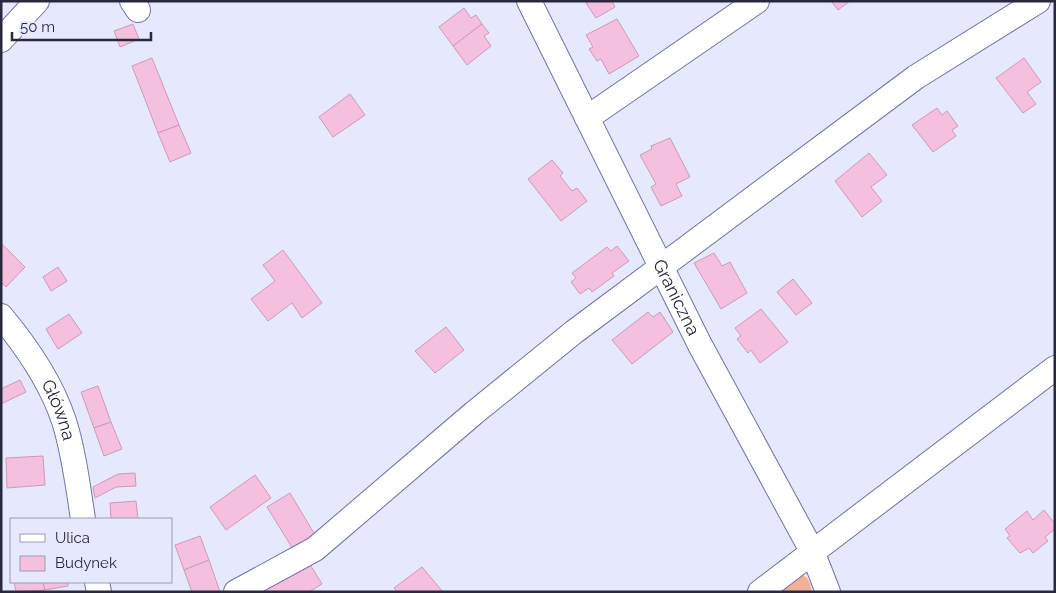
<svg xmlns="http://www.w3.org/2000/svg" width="1056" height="593" font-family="Raleway,sans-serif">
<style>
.green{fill:#f5af94}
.building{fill:#f5bfdf;stroke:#ce9ab9}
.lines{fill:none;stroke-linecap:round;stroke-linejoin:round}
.minor-casing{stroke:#7273a4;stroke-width:26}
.minor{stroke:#fff;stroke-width:24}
.labels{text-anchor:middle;stroke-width:4;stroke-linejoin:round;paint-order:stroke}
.street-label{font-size:18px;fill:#28293e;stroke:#e6e8fe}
</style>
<rect width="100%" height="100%" fill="#e6e8fe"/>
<path class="green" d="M799,575C809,575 810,583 812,592H777Z"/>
<g class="building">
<polygon points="590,1 612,1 615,7 596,18 586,3"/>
<polygon points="831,1 850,1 838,10"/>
<polygon points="464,8 471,18 476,15 482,24 453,46 439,27"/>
<polygon points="617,19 639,56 609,74 601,59 597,61 589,49 593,47 586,35"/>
<polygon points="133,24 139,39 120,47 114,31"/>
<polygon points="482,24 489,33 484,36 491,46 467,65 453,46"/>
<polygon points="152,58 179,125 158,133 132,66"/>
<polygon points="1024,58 1041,82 1027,92 1036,104 1023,113 996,78"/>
<polygon points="350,94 365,115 333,137 319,117"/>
<polygon points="937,108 942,115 947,111 958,126 952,130 956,136 933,152 912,125"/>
<polygon points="179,125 191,153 170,162 158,133"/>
<polygon points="670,138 690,177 676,184 682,196 661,206 651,187 656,184 640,155 652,149 651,146"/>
<polygon points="869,153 887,175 871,187 882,201 862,217 835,181"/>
<polygon points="552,160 563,173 560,176 572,191 577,188 587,201 561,221 528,179"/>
<polygon points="1,243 25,267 6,287 1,282"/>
<polygon points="617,246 629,261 612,273 614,276 592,292 589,288 580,294 571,282 576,278 572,273 607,247 611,251"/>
<polygon points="283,250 322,303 302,318 292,303 268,321 251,299 275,281 263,265"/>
<polygon points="714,253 722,266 730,262 747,293 721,309 694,263"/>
<polygon points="58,267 67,281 51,291 43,277"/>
<polygon points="793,279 812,303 796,315 777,292"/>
<polygon points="761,309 788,342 760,363 751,350 748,353 737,339 741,336 735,328"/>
<polygon points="648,312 653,317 660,312 673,332 632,364 612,340"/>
<polygon points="69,314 82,333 58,349 46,329"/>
<polygon points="446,327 464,350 435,373 415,351"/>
<polygon points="20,380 26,392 1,404 1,389"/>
<polygon points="98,386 111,422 94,428 81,392"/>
<polygon points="111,422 122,449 104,456 94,428"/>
<polygon points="43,456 45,485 7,488 6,458"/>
<polygon points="135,473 136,486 116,487 95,498 93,487 118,474"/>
<polygon points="255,475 271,498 226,530 210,507"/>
<polygon points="290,493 318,540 296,554 267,507"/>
<polygon points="136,501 138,519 111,519 110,503"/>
<polygon points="1044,510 1055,524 1055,529 1045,537 1048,541 1033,553 1029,548 1020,553 1007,538 1010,536 1005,529 1027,511 1033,520"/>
<polygon points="200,536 209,560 184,570 175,545"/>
<polygon points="306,558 322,584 309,592 253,592"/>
<polygon points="209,560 220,592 192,592 184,570"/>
<polygon points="422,567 443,592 398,592 394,588"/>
<polygon points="14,582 43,582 45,590 16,592"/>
<polygon points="43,582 68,582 68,586 45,590"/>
</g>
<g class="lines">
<g class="minor-casing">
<g id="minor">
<polyline points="132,1 138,10"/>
<path id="s1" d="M529,1L700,345L812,551L828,592"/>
<polyline points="1,40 37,1"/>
<polyline points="587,118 757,1"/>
<path id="s2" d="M1,316C27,347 51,382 64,421C74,453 78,487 83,519"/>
<polyline points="97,582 99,592"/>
<polyline points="236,592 315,549 474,413 574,332 916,77 1038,1"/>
<polyline points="760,592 1055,368"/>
</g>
</g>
<use href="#minor" class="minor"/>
</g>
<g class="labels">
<g class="street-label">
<text dy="6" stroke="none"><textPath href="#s1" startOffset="331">Graniczna</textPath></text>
<text dy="6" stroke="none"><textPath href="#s2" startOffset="111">Główna</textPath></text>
</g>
</g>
<rect width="1056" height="593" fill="none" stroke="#28293e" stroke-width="5"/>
<rect x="10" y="518" width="162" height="65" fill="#e6e8fe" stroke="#9a9cb1"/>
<rect x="20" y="534" width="25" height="8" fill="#ffffff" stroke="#9a9cb1"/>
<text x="55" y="543" font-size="15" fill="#28293e">Ulica</text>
<rect x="20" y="556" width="25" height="15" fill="#f5bfdf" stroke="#9a9cb1"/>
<text x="55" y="568" font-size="15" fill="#28293e">Budynek</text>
<path d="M12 32v8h139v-8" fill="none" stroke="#28293e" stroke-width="2.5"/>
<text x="20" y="32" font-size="15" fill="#28293e" stroke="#e6e8fe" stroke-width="4" paint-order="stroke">50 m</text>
</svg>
